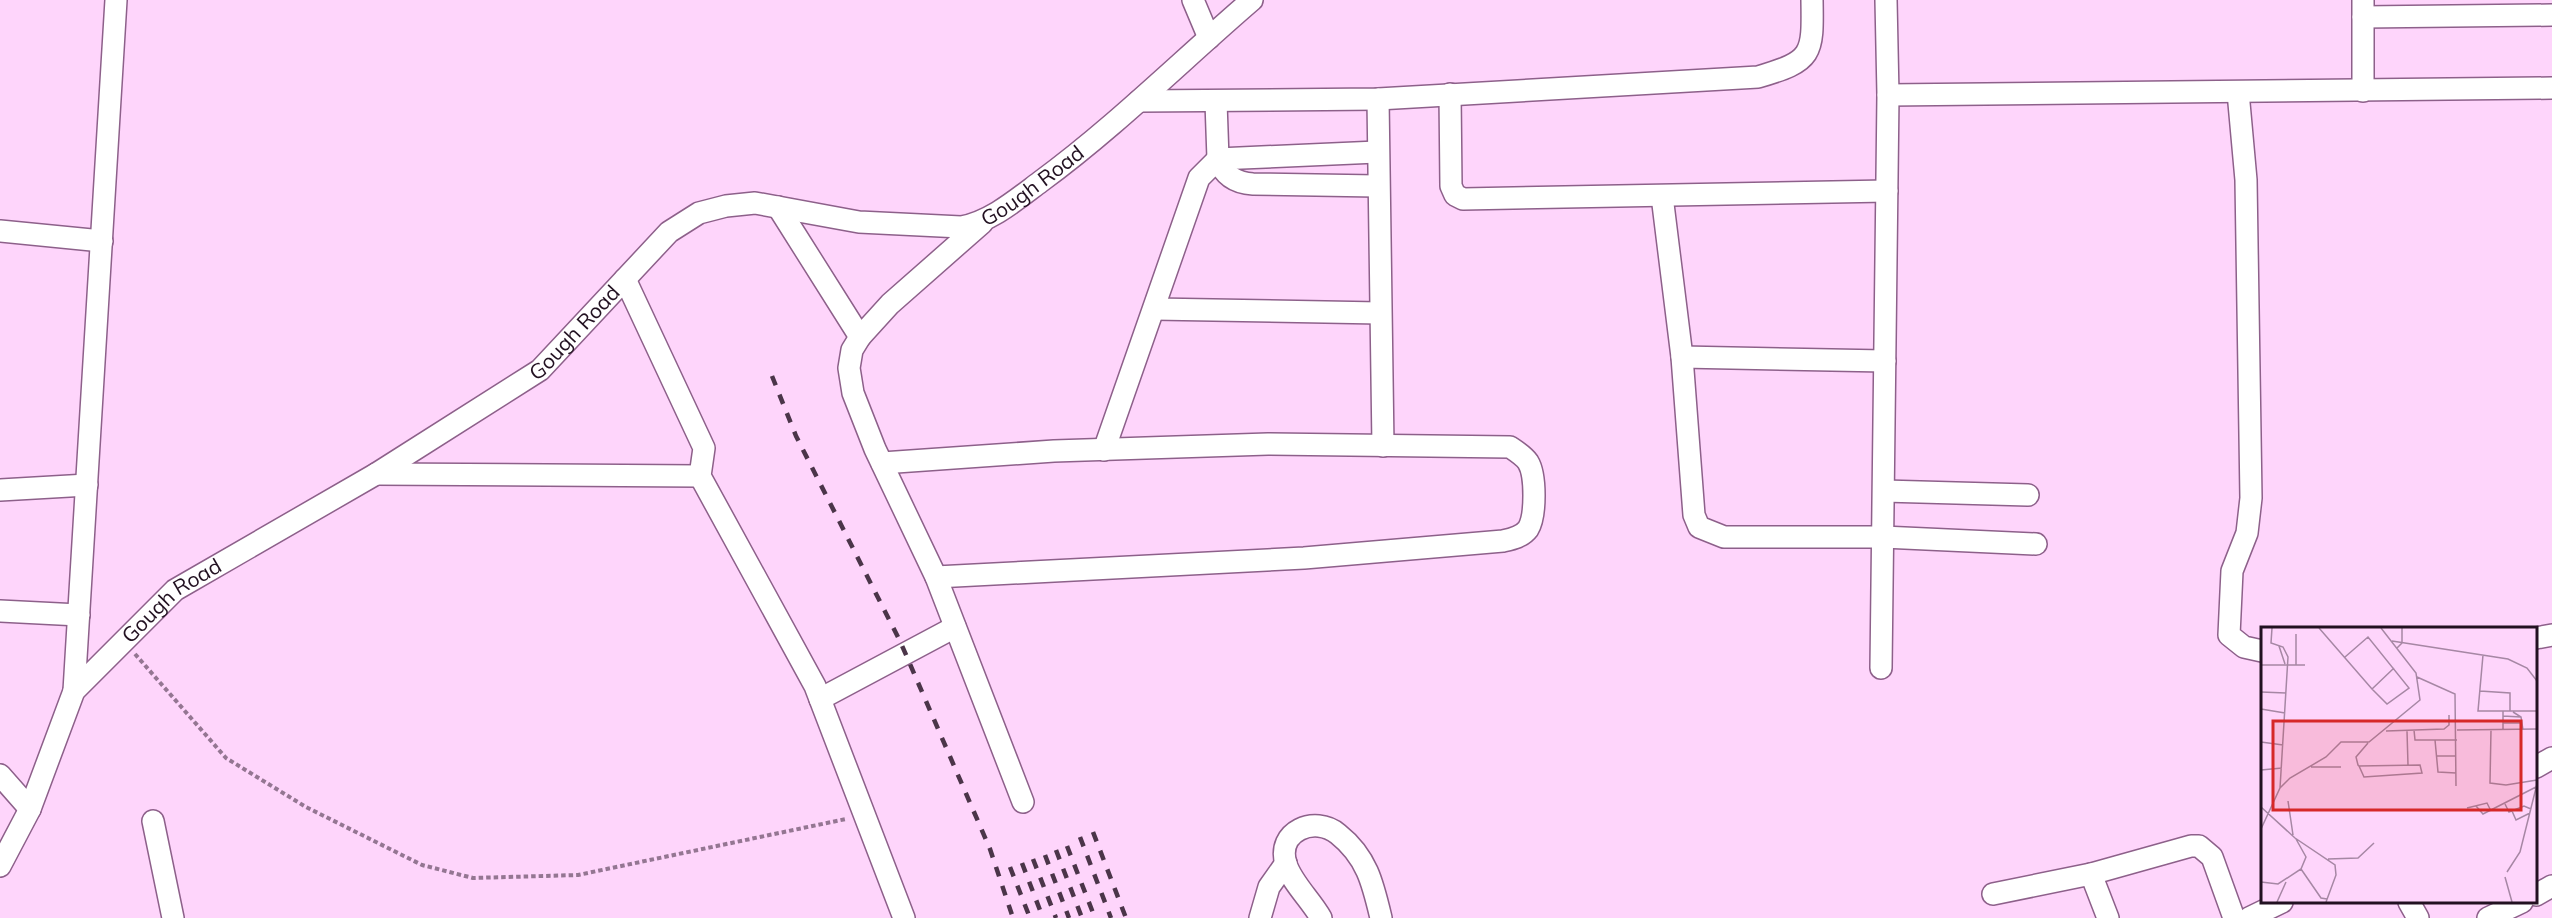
<svg xmlns="http://www.w3.org/2000/svg" width="2552" height="918" font-family="Mulish,sans-serif">
<style>
.lines{fill:none;stroke-linecap:round;stroke-linejoin:round}
.minor-casing{stroke:#8d608a;stroke-width:24}
.path{stroke:#947692;stroke-width:4;stroke-dasharray:4.5 3;stroke-linecap:butt}
.minor{stroke:#fff;stroke-width:21}
.rail{stroke:#4b3549;stroke-width:4.5;stroke-dasharray:10 10;stroke-linecap:butt}
.labels{text-anchor:middle;stroke-width:4.5;stroke-linejoin:round;paint-order:stroke}
.street-label{font-size:21px;fill:#221121;stroke:#f8eef7}
.inset-road{fill:none;stroke:#a687a4;stroke-width:1.5}
.view{fill:#d62828;fill-opacity:0.15;stroke:#d62828;stroke-width:3}
.inset-edge{fill:none;stroke:#221121;stroke-width:3}
</style>
<rect width="100%" height="100%" fill="#fed5fb"/>
<g class="lines">
<g class="minor-casing">
<g id="minor">
<polyline points="1193,0 1209,38"/>
<polyline points="2363,17 2552,15"/>
<polyline points="2363,91 2363,0"/>
<polyline points="2238,92 2246,180 2251,498 2247,533 2232,571 2229,635 2244,647 2262,651"/>
<polyline points="1450,94 1451,186 1455,195 1463,199 1887,191"/>
<polyline points="1888,95 2552,88"/>
<polyline points="1378,99 1383,446"/>
<path d="M1139,101L1378,99L1758,77C1813,61 1813,55 1812,0"/>
<path d="M1216,102L1218,159C1224,176 1236,183 1253,184L1377,186"/>
<polyline points="1662,196 1682,357 1694,515 1699,527 1724,537 1883,537 2036,544"/>
<polyline points="778,207 860,337"/>
<polyline points="982,223 890,304 860,337 852,350 849,368 853,393 875,449 936,577 1023,802"/>
<polyline points="0,231 102,241"/>
<polyline points="625,279 704,448 700,476 815,686 904,918"/>
<polyline points="1154,309 1380,313"/>
<polyline points="1682,357 1885,361"/>
<polyline points="1104,450 1199,178 1218,159 1377,152"/>
<path d="M882,463L1054,451L1268,444L1510,447C1516,451 1524,456 1528,462C1536,475 1536,516 1528,529C1522,537 1512,539 1503,541L1304,558L936,577"/>
<polyline points="376,474 700,476"/>
<polyline points="0,490 87,485"/>
<polyline points="1884,491 2028,495"/>
<polyline points="0,611 79,615"/>
<polyline points="2536,638 2552,635"/>
<polyline points="1881,668 1888,95 1886,0"/>
<polyline points="74,691 116,0"/>
<polyline points="820,699 955,627"/>
<polyline points="2536,767 2552,758"/>
<polyline points="0,775 30,809"/>
<polyline points="153,821 173,918"/>
<path id="s1" d="M0,866L30,809L74,691L175,590L376,474L540,370L669,232L699,213L726,206L755,203L859,222L961,227C990,222 1016,200 1040,182C1115,127 1181,61 1252,0"/>
<polyline points="2091,874 2108,918"/>
<polyline points="1993,894 2091,874 2191,846 2199,846 2212,857 2234,918"/>
<polyline points="2536,895 2552,886"/>
<polyline points="2409,902 2418,918"/>
<polyline points="1260,918 1269,887 1286,863"/>
<path d="M1321,918C1311,900 1292,883 1286,864C1276,831 1315,815 1338,834C1367,857 1373,884 1381,918"/>
<polyline points="2249,918 2282,902"/>
<polyline points="2488,918 2522,902"/>
</g>
</g>
<polyline class="path" points="135,654 226,758 306,807 422,865 473,878 578,875 846,819"/>
<use href="#minor" class="minor"/>
<g class="rail">
<polyline points="772,376 796,436 900,641 990,849 1013,918"/>
<polyline points="1093,832 1126,918"/>
<polyline points="1080,837 1111,918"/>
<polyline points="1067,846 1095,918"/>
<polyline points="1056,850 1082,918"/>
<polyline points="1045,855 1069,918"/>
<polyline points="1033,859 1056,918"/>
<polyline points="1022,863 1043,918"/>
<polyline points="1010,867 1030,918"/>
</g>
</g>
<g class="labels">
<g class="street-label">
<text dy="7" stroke="none"><textPath href="#s1" startOffset="1332">Gough Road</textPath></text>
<text dy="7" stroke="none"><textPath href="#s1" startOffset="810">Gough Road</textPath></text>
<text dy="7" stroke="none"><textPath href="#s1" startOffset="324">Gough Road</textPath></text>
</g>
</g>
<g transform="translate(2261 627)">
<rect width="276" height="276" fill="#fed5fb"/>
<path class="inset-road" d="M11,1L10,16L22,20L27,30L19,161M58,1L111,62L126,77L148,61L107,10L84,30M131,14L247,32L266,41L276,54M18,19L24,37M136,21L141,16V1M222,28L217,84H276M0,38H44M35,38V7M156,50L194,67L195,159M111,62L133,41M219,64L249,66V84M0,65L25,66M0,82L24,86M252,85L260,90L262,103M242,89L260,90M242,96H261M153,103L154,113H196M196,103L276,102M230,103L229,156L245,158L276,153M242,103V84M125,104L183,102L188,98V88M146,104L147,138M174,113L177,145L195,146M0,115L22,118M176,129H195M98,139L159,138L161,146L103,150L98,139L97,138L95,130L107,116M50,140H80M0,143L21,141M27,174L32,208M244,177L248,185L263,179L270,182M215,179L222,187L275,160M0,180L34,211L74,238L75,248L65,275M206,181L226,176L230,184M251,184L255,193L269,186M0,202L19,161L29,151L65,130L80,115H108L159,73L155,46L120,1M67,232L97,231L113,216M40,242L60,271L66,272M246,245L259,225L276,157M244,250L251,275M0,255L17,257L40,242L45,230L35,212M16,275L25,255"/>
<path class="view" d="M12,94H260V183H12Z"/>
<rect width="276" height="276" class="inset-edge"/>
</g>
</svg>
